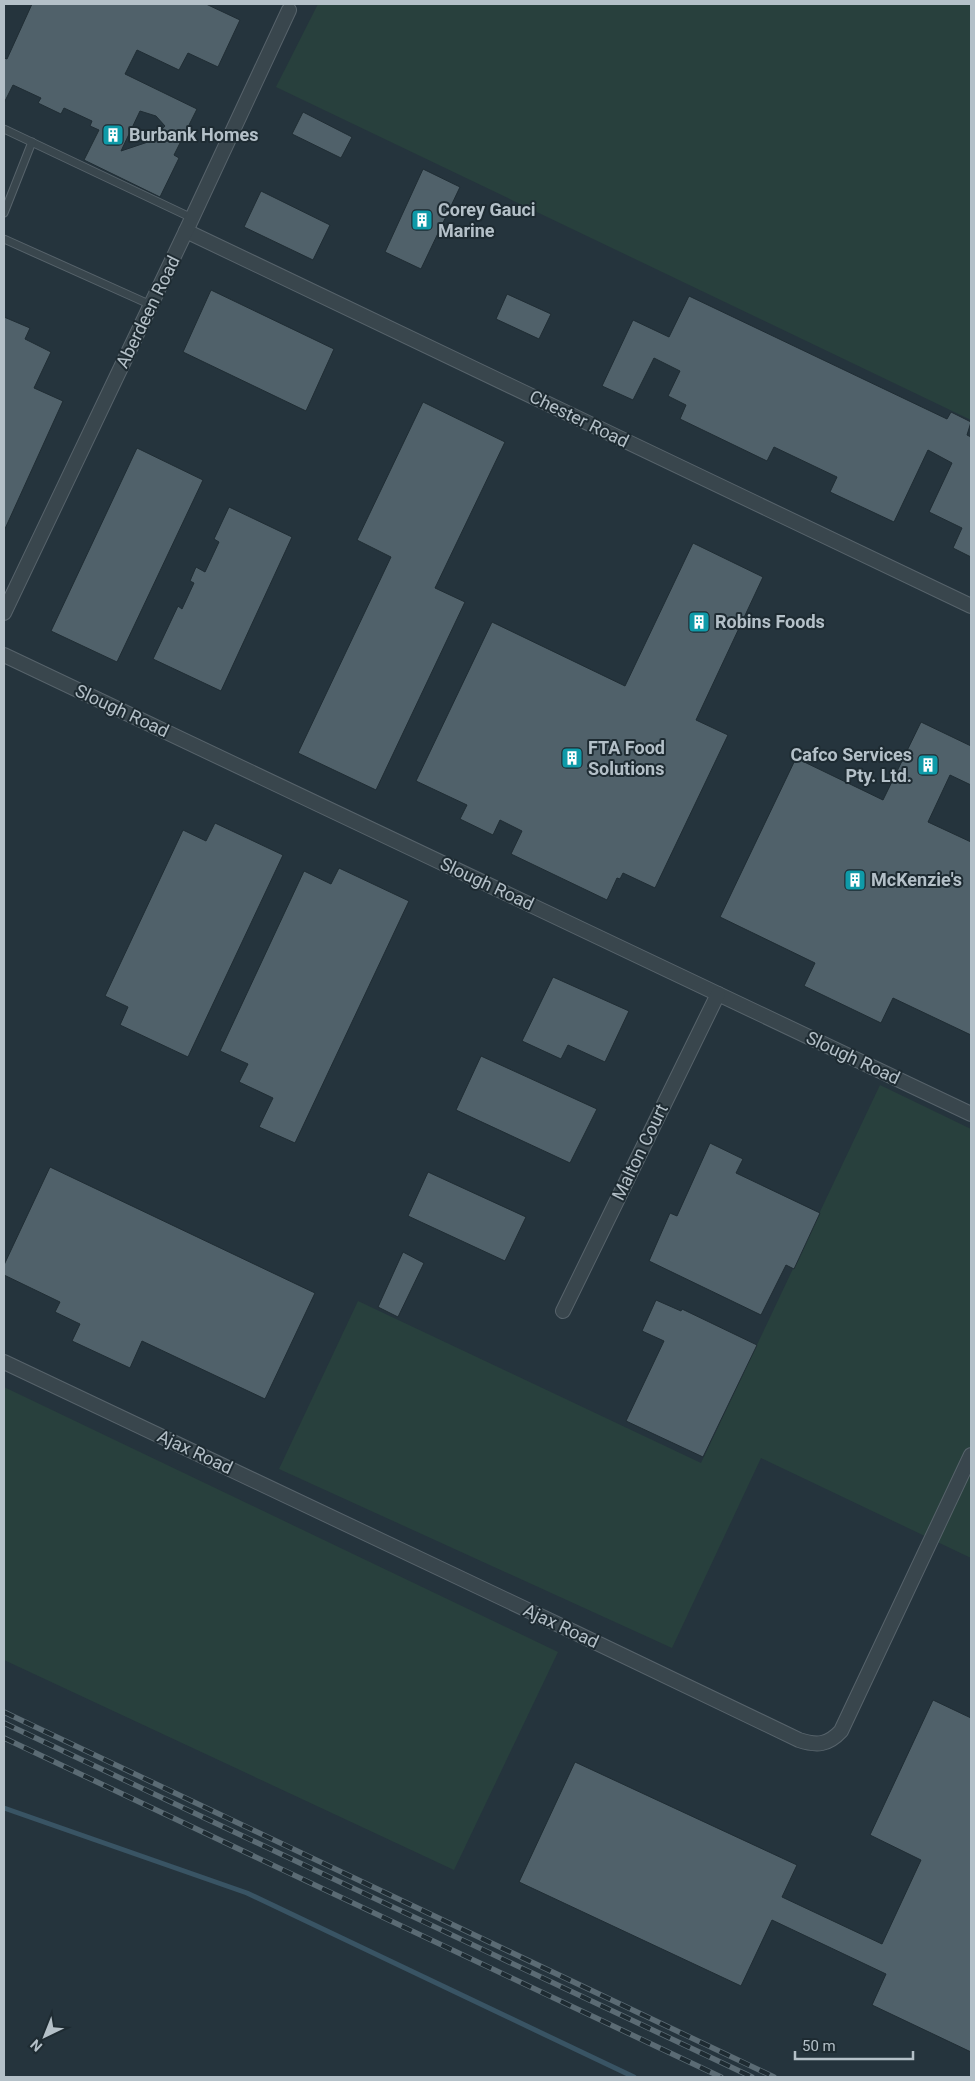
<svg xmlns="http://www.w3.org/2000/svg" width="975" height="2081" font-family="Roboto,sans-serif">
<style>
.green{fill:#28403d}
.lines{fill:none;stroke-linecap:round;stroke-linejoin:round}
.stream{stroke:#395464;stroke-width:5}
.building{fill:#50616a;stroke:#202d34;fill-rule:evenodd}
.lane-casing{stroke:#57636b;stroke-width:9}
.street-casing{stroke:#57636b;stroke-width:16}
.lane{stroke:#39464d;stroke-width:7}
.street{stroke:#39464d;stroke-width:14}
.rail-casing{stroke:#5b6b74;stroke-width:5.5}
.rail{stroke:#1e2b32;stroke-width:4;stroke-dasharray:11;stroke-linecap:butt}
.labels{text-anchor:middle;stroke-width:4;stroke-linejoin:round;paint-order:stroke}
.poi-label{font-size:18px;font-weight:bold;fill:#b4c0c8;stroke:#1e2b32;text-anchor:start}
.street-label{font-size:18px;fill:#b4c0c8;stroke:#1e2b32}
</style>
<rect width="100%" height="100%" fill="#25343d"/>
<g class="green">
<polygon points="318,4 971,4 971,420 276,87"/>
<polygon points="880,1085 971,1129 971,1558 761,1458 672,1648 279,1469 358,1301 701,1463"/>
<polygon points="4,1387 558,1652 454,1870 4,1660"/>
</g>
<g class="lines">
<polyline class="stream" points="4,1808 247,1893 634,2077"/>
</g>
<g class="building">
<path d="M32,4H206L240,20L218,67L188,53L179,70L137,50L125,74L197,109L174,155L179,158L160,197L84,160L99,130L90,126L92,121L64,108L61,114L38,103L41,98L13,85L4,103V58L7,59ZM140,111L156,116L165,126L151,141L121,151Z"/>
<polygon points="303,112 352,137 341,158 292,134"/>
<polygon points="423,169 460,187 421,269 385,252"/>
<polygon points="261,191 330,225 313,260 244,227"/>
<polygon points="211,290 334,349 306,411 183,352"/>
<polygon points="507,294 551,314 539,339 496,319"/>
<polygon points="689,296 947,419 951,412 971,422 967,435 971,437 971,557 953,548 962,528 929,512 952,463 928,450 894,522 830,492 837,477 774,447 767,461 680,419 686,405 668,396 680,371 654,358 633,400 602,386 633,320 669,337"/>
<polygon points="4,317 30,328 25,339 51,352 34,388 63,401 4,531"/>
<polygon points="423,402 505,442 435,588 465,602 376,790 298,753 391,557 357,540"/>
<polygon points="137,448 203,480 117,662 51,631"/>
<polygon points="229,507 292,537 221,691 153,659 178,606 182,609 194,583 190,581 196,567 205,572 219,542 214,539"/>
<polygon points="693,543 763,577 696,720 728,735 655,888 623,873 620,879 617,878 607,900 511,854 522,831 500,820 493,835 460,819 467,805 416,781 492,622 625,686"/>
<polygon points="921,722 971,746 971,785 950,775 928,822 971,842 971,1035 893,998 881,1023 804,986 815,963 720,917 796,758 883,800"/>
<polygon points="215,823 283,855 188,1057 120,1025 128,1007 105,996 183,830 206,841"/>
<polygon points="339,868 409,901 295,1143 259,1127 273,1098 239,1082 248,1064 220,1051 304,871 331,884"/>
<polygon points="553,977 629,1011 605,1062 568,1045 561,1059 522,1041"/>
<polygon points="481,1056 597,1109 570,1163 456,1110"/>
<polygon points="710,1143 743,1159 736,1173 820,1213 794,1269 786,1265 761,1315 649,1261 670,1213 677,1216"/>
<polygon points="50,1167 315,1293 265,1399 142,1341 130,1368 72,1341 80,1324 55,1312 60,1302 4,1275 4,1265"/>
<polygon points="428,1172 526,1217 505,1261 408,1216"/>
<polygon points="403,1252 424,1263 398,1317 378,1307"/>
<polygon points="656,1300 681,1311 682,1309 757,1345 703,1457 626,1421 664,1341 642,1331"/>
<polygon points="933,1700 971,1718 971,2052 872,2005 886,1974 772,1920 741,1986 519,1882 575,1762 797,1865 782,1897 882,1944 921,1860 870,1835"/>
</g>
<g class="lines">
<g class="lane-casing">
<g id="lane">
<polyline points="4,129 192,218"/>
<polyline points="4,213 32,142"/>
<polyline points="4,239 151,305"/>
</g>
</g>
<g class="street-casing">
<g id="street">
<polyline points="186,231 971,606"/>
<polyline points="4,613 186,231 289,10"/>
<polyline points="4,655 971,1114"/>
<polyline points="563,1311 718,994"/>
<path d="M4,1362L576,1633L799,1740C817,1746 828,1745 841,1731L971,1455"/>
</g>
</g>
<use href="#lane" class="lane"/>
<use href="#street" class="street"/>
<g class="rail-casing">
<g id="rail">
<polyline points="4,1712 774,2077"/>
<polyline points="4,1723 752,2077"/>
<polyline points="4,1738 721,2077"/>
</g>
</g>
<use href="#rail" class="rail"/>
</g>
<defs>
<g id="building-square" transform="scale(1.125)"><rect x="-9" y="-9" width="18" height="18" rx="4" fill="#0f9aa8" stroke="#1e2b32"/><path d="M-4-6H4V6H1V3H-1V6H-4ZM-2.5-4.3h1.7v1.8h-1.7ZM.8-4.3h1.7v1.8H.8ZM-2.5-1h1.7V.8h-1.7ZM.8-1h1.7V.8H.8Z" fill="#fff"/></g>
</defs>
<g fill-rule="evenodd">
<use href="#building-square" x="113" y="135"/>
<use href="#building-square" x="422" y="220"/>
<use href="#building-square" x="699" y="622"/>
<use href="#building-square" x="572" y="758"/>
<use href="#building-square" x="928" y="765"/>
<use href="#building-square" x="855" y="880"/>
</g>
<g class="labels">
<g class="poi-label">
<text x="129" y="141">Burbank Homes</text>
<text x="438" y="216">Corey Gauci<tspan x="438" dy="21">Marine</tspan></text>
<text x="715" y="628">Robins Foods</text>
<text x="588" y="754">FTA Food<tspan x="588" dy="21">Solutions</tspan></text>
<text x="912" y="761" text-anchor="end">Cafco Services<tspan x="912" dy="21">Pty. Ltd.</tspan></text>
<text x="871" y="886">McKenzie's</text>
</g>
<g class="street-label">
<text transform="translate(148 312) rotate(-64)" y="6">Aberdeen Road</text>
<text transform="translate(579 419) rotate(26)" y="6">Chester Road</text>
<text transform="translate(122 711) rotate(25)" y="6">Slough Road</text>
<text transform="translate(487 884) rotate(25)" y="6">Slough Road</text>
<text transform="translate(853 1058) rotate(25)" y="6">Slough Road</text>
<text transform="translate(640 1152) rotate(-64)" y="6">Malton Court</text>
<text transform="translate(195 1452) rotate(25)" y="6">Ajax Road</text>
<text transform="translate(561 1626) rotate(25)" y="6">Ajax Road</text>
</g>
</g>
<rect width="975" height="2081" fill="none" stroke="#b4c0c8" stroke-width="10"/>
<g transform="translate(45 2036) rotate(223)" stroke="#1e2b32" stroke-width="4" paint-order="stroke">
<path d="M0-4L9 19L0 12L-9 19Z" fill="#b4c0c8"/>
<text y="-8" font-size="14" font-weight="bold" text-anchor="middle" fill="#b4c0c8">N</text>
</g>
<path d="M795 2051v8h118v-8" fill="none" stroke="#b4c0c8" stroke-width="2.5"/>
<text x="802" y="2051" font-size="15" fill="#b4c0c8" stroke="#1e2b32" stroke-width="4" paint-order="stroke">50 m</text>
</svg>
